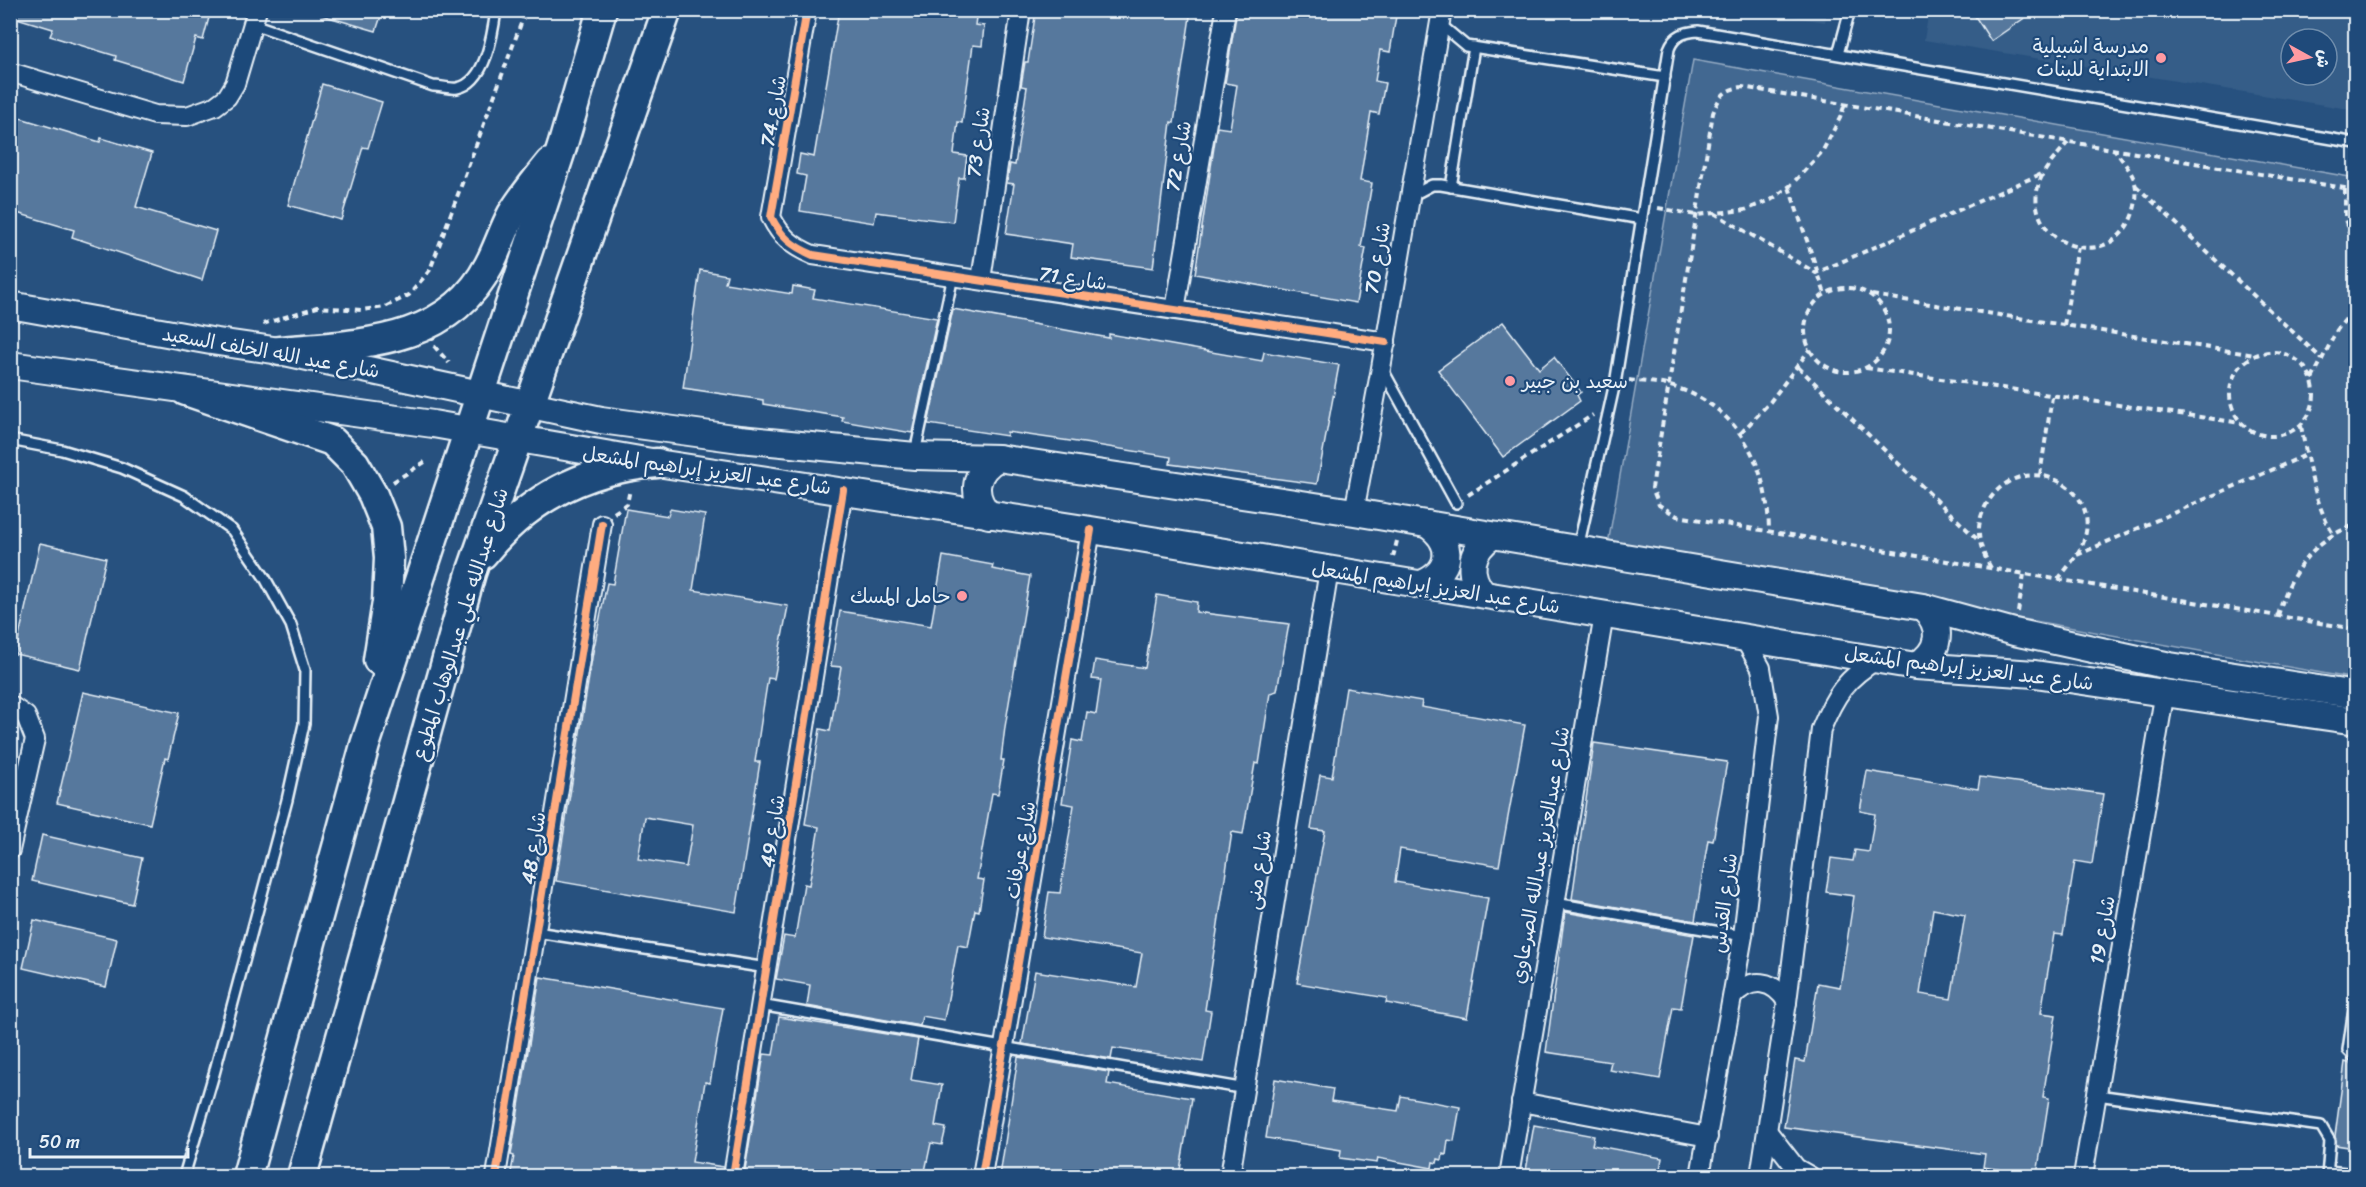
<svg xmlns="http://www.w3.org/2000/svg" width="2366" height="1187" font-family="Sriracha,'Playpen Sans Arabic',sans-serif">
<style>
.built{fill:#355d88;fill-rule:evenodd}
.green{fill:#436891;stroke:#96acc4;stroke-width:1.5}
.building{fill:#57789d;stroke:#e8f1f8;stroke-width:1.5;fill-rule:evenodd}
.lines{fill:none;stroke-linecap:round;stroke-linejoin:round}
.lane-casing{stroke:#e8f1f8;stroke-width:14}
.street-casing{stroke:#e8f1f8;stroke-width:22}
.secondary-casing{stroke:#e8f1f8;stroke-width:30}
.primary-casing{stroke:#e8f1f8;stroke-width:33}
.path{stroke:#e8f1f8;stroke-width:4;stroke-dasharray:6 4.5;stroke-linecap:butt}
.lane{stroke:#1f4a7a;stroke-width:9}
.street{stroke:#1f4a7a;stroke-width:18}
.secondary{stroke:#1f4a7a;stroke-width:26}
.primary{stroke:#1f4a7a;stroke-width:28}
.cycleway-casing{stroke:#1f4a7a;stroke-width:11}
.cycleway{stroke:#ffac80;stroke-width:8}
.poi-dot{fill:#ff9aa2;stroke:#1f4a7a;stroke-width:2}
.labels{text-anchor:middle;stroke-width:4.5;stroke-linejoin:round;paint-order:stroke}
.poi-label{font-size:20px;fill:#e8f1f8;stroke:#1f4a7a;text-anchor:end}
.street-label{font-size:20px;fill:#e8f1f8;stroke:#1f4a7a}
</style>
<rect width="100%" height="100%" fill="#27517f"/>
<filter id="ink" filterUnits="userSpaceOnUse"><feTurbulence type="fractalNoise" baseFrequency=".0167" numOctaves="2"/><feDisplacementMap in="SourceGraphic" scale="12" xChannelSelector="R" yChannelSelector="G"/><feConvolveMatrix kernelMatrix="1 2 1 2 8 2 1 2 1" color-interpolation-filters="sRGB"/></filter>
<g filter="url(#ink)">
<g class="built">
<polygon points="1755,11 1827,11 1825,22"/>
<path d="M1929,11H2355V110L1924,40ZM2291,39H2327V75H2291Z"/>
</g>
<polygon class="green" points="1693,60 2355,178 2355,679 1608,544"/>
<g class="building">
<polygon points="10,10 211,10 203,40 196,38 184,81 115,60 116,56 50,36 53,29 10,16"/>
<polygon points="321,10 383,10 376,31 321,15"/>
<polygon points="839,10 977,10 975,25 984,26 982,46 973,45 962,123 958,122 954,154 967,156 964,178 959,178 953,222 876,212 874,223 800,211 806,176 797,174 800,154 814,157"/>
<polygon points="1036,10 1191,10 1174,123 1171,122 1153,268 1071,257 1073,244 1006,234 1014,184 1007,183 1010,164 1015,165 1027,87 1021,86 1025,62 1028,62"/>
<polygon points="1237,10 1397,10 1390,52 1380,50 1375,81 1385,83 1379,114 1371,112 1360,181 1372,183 1361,247 1366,248 1356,303 1195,274 1217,127 1230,129 1237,85 1225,83"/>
<polygon points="1971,10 2036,10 1991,41"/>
<polygon points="322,84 382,102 368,148 363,147 341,220 288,205"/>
<polygon points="17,117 100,142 101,138 152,153 136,207 216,231 202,280 72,237 74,230 10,211 10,139"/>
<polygon points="700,270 727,275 725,283 792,294 793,286 815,290 813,298 937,318 912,433 842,421 843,417 763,404 763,400 683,388"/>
<polygon points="953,309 1109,338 1109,334 1262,361 1264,352 1339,365 1317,484 1170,464 1171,457 1084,443 1007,432 1007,436 928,424"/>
<polygon points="1503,322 1539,369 1554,357 1581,392 1577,395 1580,401 1503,457 1438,370"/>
<path d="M626,509L668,516L670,509L705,515L693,590L788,606L774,679L768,678L761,722L755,762H760L736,912L556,881L593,652L607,583L613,584ZM645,817L693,825L686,867L638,859Z"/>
<polygon points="40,543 106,558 80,669 15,654"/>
<polygon points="943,556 993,565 992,569 1030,576 1005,727 1001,760 1004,760 998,794 992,793 977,879 984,880 979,911 975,910 968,947 958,945 944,1020 922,1016 920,1026 807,1006 810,985 776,979 784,936 795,938 804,884 809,885 819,827 805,824 820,729 830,731 841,667 831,666 840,611 931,626"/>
<polygon points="1157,595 1197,602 1196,612 1289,624 1277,691 1270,693 1259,764 1255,763 1243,834 1232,832 1205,1010 1211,1011 1203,1062 1113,1048 1111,1059 1022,1044 1035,971 1136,987 1142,953 1042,937 1049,892 1060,893 1074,805 1062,803 1072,740 1082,742 1087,712 1096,714 1101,680 1092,679 1095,660 1145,668"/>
<polygon points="1346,688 1422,701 1421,707 1525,725 1499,866 1400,849 1395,882 1488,898 1467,1018 1386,1003 1387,998 1297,983 1325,831 1311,829 1320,775 1332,777"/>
<polygon points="83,692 179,713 168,759 165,758 150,824 57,803"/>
<polygon points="1594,743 1727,762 1713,841 1708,840 1695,921 1572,899"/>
<path d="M1867,771L1978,789L1980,777L2103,794L2092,864L2075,861L2063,935L2054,934L2041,1013L2056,1015L2043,1097L2049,1098L2037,1175L1983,1167L1985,1154L1784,1127L1795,1060L1805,1062L1818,983L1840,987L1854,896L1826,892L1831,858L1853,861L1855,850L1869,852L1875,814L1860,811ZM1933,909L1965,915L1951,999L1920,994Z"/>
<polygon points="42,835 142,858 132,904 32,881"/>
<polygon points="1565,912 1694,935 1681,1008 1673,1007 1660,1079 1609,1070 1611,1062 1546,1052"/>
<polygon points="34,920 117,939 106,987 23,968"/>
<polygon points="540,977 723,1008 710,1083 705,1082 692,1162 723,1167 722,1176 519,1176 519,1173 511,1172 514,1156 511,1155"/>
<polygon points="779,1017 918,1039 911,1080 942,1085 935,1126 946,1128 942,1145 931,1143 924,1176 744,1176 764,1054 773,1055"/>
<polygon points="1018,1057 1109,1072 1107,1084 1192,1098 1179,1176 1000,1176"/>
<polygon points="2345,1062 2355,1065 2355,1148 2336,1145 2335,1136"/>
<polygon points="1275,1079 1333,1089 1331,1101 1398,1111 1401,1096 1460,1107 1454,1141 1448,1140 1446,1155 1443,1154 1442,1160 1438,1159 1437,1163 1433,1162 1432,1168 1378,1158 1377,1163 1340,1158 1341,1150 1266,1138"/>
<polygon points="1534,1125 1594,1136 1592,1145 1662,1158 1659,1176 1525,1176"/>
</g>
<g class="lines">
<g class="lane-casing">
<g id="lane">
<polyline points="1867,10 1885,10"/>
<path d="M253,24L433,86C440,86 450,89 457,88C486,83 493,33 496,10"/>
<polyline points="1441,25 1466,46 1665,77"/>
<polyline points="1838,54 1850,10"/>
<polyline points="1451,187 1474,47"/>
<polyline points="1411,196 1432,185 1441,185 1642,219"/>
<polyline points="1383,370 1456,503"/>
<polyline points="10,440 62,450 122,468 184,496 232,530 265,578 291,625 305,670 304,724 287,800 214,1074 184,1176"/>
<polyline points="915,453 953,276"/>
<path d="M1578,548L1616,378L1669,49C1674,35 1685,32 1698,31L2356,143"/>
<polyline points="1555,903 1743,936"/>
<polyline points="536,932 767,968"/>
<polyline points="2356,995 2348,1050 2356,1058"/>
<polyline points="760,1005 1246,1089"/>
<polyline points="2097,1095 2321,1126 2330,1141 2327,1176"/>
<polyline points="2328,1171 2356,1174"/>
</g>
</g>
<g class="street-casing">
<g id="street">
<path d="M807,10L771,217C781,237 792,246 813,255L1386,342"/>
<polyline points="10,72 155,115 187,116 215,106 227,97 235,84 257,10"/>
<polyline points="981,280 1021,10"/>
<polyline points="1175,310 1226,10"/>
<polyline points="1354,512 1381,368 1442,10"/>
<polyline points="10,705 26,716 35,739 10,850"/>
<path d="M1733,996C1751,977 1773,979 1787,1002"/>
<polyline points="1521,1102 1708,1137"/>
<polyline points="1768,1132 1796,1168 1810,1176"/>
<polyline points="496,1176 602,524"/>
<polyline points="733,1176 843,490"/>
<polyline points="982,1176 1091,530"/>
<polyline points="1230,1176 1329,570"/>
<polyline points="1509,1176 1604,615"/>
<polyline points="1700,1176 1743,936 1769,716 1761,668 1744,638"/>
<path d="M1760,1176L1787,1002L1821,729C1835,695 1846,678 1878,659"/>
<polyline points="2083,1176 2165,691"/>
</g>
</g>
<g class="secondary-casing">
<g id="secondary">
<polyline points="10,305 211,341 280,351 601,420 740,439 915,456 998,458 1354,512 1923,607 2014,632 2170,666 2356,695"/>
<polyline points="10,365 433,424 657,463 1091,530 1916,666 2035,674 2356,721"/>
<path d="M989,515C970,495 974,471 998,458"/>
<path d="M1419,585C1452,573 1456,544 1427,524"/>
<path d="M1483,594C1466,573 1470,551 1492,536"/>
<path d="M1916,666C1941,651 1944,627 1923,607"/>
</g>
</g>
<g class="primary-casing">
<g id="primary">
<path d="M280,351C358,344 448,345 489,265C498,248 503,231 512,214C523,196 537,179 550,163"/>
<polyline points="186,391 332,441 355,464 373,495 386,527 389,558 387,602 378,660"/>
<path d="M483,554C528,498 585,468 657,463"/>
<polyline points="247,1176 365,745 562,147 602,10"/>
<polyline points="302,1176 471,573 667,10"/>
</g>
</g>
<g class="path">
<path d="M2068,142C2058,155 2044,168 2039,183C2020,243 2111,278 2133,213C2137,201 2138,189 2133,177C2129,168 2121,159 2115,150"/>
<polyline points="2136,186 2322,359"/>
<polyline points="1789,187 1825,294"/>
<polyline points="2345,189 2345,219 2356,255"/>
<path d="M2356,190L1742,87C1724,89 1719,97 1713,113L1652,488L1659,505L1677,516L2356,629"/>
<polyline points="1658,208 1696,215 1745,210 1771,200 1791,185 1822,152 1840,118 1845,104"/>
<polyline points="1714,213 1816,273 2043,173"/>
<circle cx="1847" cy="330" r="42"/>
<polyline points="1872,295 2255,355"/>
<polyline points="263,324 317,307 361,310 385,307 409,295 430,270 526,10"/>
<polyline points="2064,325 2078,247"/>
<polyline points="434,346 449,363"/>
<circle cx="2272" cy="394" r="42"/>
<polyline points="1798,367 1979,541"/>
<polyline points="1866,368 2241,423"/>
<polyline points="2312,379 2337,330 2356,306"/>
<path d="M1629,380C1642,382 1657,382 1670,386C1738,404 1768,465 1769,531"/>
<path d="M2301,426C2308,462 2314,502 2333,534"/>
<polyline points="1741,433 1770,402 1810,349"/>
<polyline points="2040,475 2052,397"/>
<polyline points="393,482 428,460"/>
<polyline points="1468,495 1593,415"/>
<polyline points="614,513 627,504 630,489"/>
<polyline points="2077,555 2306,455"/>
<polyline points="1393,557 1397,541"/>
<path d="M1991,568C1979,547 1974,529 1985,507C2019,443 2108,486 2082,545C2076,558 2066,569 2058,579"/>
<polyline points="2018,612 2024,574"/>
<path d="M2278,616C2289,574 2313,538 2356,525"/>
</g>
<use href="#lane" class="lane"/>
<use href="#street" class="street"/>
<use href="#secondary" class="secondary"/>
<use href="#primary" class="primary"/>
<g class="cycleway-casing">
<g id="cycleway">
<path d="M807,10L771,217C781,237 792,246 813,255L1386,342"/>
<polyline points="496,1176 602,524"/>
<polyline points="733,1176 843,490"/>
<polyline points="982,1176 1091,530"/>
</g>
</g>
<use href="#cycleway" class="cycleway"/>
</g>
</g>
<g class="poi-dot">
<circle cx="2161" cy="58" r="6"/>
<circle cx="1510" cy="381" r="6"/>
<circle cx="962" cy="596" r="6"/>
</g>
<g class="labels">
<g class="poi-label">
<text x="2149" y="53">مدرسة اشبيلية<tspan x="2149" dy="23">الابتداية للبنات</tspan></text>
<text x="1522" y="388" text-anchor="start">سعيد بن جبير</text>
<text x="950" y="603">حامل المسك</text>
</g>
<g class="street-label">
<text transform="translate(773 111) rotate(-80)" y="7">شارع 74</text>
<text transform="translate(978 142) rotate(-82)" y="7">شارع 73</text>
<text transform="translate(1178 156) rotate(-80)" y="7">شارع 72</text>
<text transform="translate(1377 258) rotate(-80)" y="7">شارع 70</text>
<text transform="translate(1073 278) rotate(9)" y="7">شارع 71</text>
<text transform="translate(271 352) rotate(10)" y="7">شارع عبد الله الخلف السعيد</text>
<text transform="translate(707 470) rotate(8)" y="7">شارع عبد العزيز إبراهيم المشعل</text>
<text transform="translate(1436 587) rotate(9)" y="7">شارع عبد العزيز إبراهيم المشعل</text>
<text transform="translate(460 624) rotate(-73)" y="7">شارع عبدالله علي عبدالوهاب المطوع</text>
<text transform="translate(1969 668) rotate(7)" y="7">شارع عبد العزيز إبراهيم المشعل</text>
<text transform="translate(772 831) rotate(-81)" y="7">شارع 49</text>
<text transform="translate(533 848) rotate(-81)" y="7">شارع 48</text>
<text transform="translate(1020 850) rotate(-80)" y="7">شارع عرفات</text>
<text transform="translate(1540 855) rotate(-80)" y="7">شارع عبدالعزيز عبدالله الصرعاوي</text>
<text transform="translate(1258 870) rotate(-81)" y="7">شارع منى</text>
<text transform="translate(1724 903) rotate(-83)" y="7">شارع القدس</text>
<text transform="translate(2102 930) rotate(-80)" y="7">شارع 19</text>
</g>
</g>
<rect width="2366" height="1187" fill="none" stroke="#1f4a7a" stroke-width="36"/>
<rect x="18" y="18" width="2330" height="1151" fill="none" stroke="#e8f1f8" stroke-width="2" filter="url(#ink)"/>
<g transform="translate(2309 57) rotate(98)"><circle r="28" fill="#1f4a7a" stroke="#6f8dac" stroke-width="1.5"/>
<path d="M0-4.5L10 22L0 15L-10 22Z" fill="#ff9aa2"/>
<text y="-9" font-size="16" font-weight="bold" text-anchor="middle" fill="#e8f1f8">ش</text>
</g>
<path d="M30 1148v9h158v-9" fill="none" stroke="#e8f1f8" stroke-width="3"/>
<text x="39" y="1148" font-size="18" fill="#e8f1f8" stroke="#1f4a7a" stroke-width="4.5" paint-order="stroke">50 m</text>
</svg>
